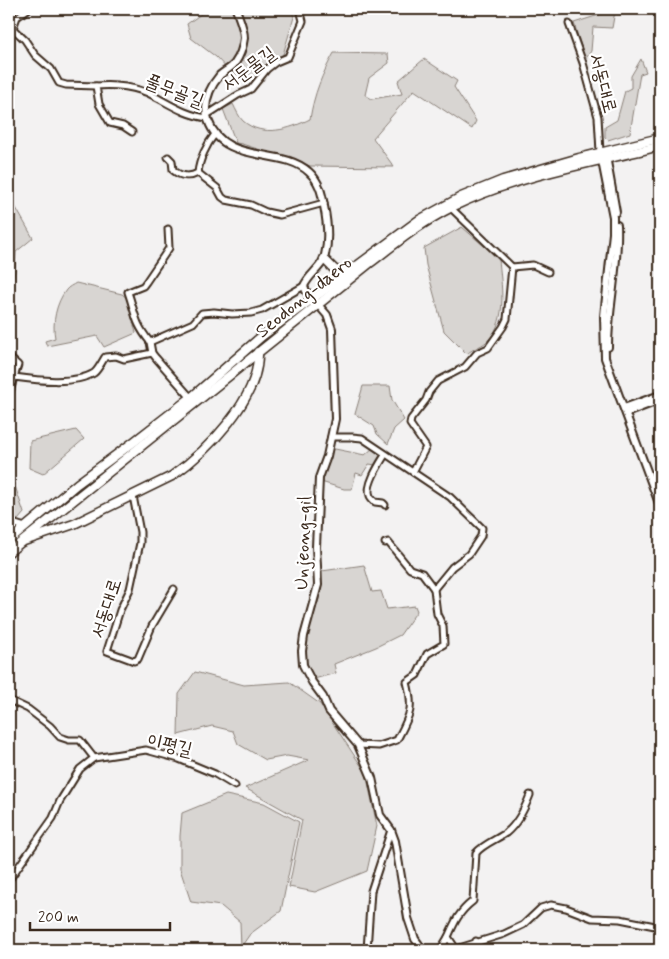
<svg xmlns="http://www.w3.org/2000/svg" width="669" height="959" font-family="Mynerve,'Poor Story',sans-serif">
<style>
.green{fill:#d8d5d2;stroke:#8a8078}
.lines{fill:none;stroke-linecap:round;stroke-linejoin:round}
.minor-casing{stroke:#3b2a1e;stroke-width:9}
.tertiary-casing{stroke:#3b2a1e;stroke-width:10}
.primary-casing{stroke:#3b2a1e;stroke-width:11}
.minor{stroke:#fff;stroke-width:5}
.tertiary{stroke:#fff;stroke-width:6}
.primary{stroke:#fff;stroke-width:8}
.labels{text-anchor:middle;stroke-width:4.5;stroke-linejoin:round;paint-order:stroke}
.street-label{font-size:19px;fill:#3b2a1e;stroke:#fff}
</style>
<rect width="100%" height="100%" fill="#f3f2f2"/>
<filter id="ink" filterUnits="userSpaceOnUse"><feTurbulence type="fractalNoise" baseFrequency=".02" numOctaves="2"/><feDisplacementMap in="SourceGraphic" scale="10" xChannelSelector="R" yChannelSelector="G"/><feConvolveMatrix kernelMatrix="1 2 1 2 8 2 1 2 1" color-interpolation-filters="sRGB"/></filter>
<g filter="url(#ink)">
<g class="green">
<polygon points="208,9 291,9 294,17 282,58 255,81 230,72 216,57 191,38 187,24"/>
<polygon points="611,11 615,11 612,28 593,27 591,51 585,60 574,23"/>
<path d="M334,53L388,54L389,63L369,78L365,95L372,99L402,94L398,81L424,59L457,81L454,87L476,121L472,129L414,90L373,138L394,167L310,166L242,144L236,143L223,109L233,104C236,110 239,117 243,121C263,138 290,129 310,119C314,94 322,74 334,53Z"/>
<polygon points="641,59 646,72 640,74 630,133 608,140 605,137 605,127 617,120 625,91 631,88 631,76"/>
<polygon points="9,198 11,199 33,238 16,252 15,271 9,300"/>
<path d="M462,227L499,259C501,284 508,319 489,339C484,346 473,348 467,354L444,331L426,265L424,248Z"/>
<path d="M76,283L122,294L127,298L136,333L104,347L97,336L47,346L45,341L55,338C52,323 56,303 66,290C68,287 73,285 76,283Z"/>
<polygon points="363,386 390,386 392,400 404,420 394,429 388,444 377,434 374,426 355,414"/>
<polygon points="76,430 84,439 43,474 29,468 30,441"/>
<polygon points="325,447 365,455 373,448 383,455 376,465 369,464 362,475 356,473 352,489 344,489 321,482"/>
<polygon points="9,468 24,513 18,520 9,518"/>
<polygon points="364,565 372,592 381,591 387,609 415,606 417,611 400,635 376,647 334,664 336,673 314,679 307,665 304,651 308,633 321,593 322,571"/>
<polygon points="195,672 244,685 289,682 320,704 366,773 377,826 367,871 315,892 289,887 302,820 245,788 309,760 287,756 266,760 238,744 233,731 212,726 178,735 179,694"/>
<polygon points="226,795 264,803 299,822 281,911 250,934 241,947 240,922 221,906 191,902 180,869 180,836 182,813"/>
</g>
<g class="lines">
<g class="minor-casing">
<g id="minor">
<polyline points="60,9 63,10 74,9"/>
<polyline points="569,24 583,63 598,117 600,152"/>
<polyline points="9,25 25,40 35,55 51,69 59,83 66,85 96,86"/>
<polyline points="13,28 17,17 28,9"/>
<polyline points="207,115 238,95 251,89 267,69 276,62 288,57 303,21 300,9"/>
<path d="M132,132L123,126L110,123L99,104L96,86C114,84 138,87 154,96C171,105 187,116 208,118"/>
<path d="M168,157L172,161L173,170C180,176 189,178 198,173L217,188L222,197L226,200L251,205L266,212L280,215L324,203"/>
<path d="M198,173C199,160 207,144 215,134"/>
<polyline points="512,267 533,265 548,272"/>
<path d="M150,342C134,322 136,315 128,292L143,286L146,282L169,248L168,229"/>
<path d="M9,357L18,365L14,377C36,380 74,385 94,373C98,370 102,362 105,357L116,356L124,359L152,353"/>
<polyline points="9,396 14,377"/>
<polyline points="192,399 156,358 152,353 150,342 193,323 202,313 214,312 232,314 251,313 262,310 304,286"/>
<path d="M331,437H352L362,438L450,497L482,528L481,536L469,554L452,567L434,589L437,614L443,626L444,644L427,654L417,675L407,682C414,710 410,715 397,740L379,746L358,745"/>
<path d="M385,455C380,463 365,486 370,496C370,497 374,501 375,502L383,503L385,505"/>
<polyline points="413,472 426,447 410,424 411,419 426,400 429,392 438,381 465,367 477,353 488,348 503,327 507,319 512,267 451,208"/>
<polyline points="133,496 140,532 140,543 130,589 120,610 107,651 134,661 138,659 152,626 174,589"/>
<polyline points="9,522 25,527"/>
<polyline points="385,543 388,542 410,569 422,573 434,589"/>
<polyline points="9,700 28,709 50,726 60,737 69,740 80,740 94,758"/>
<polyline points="9,880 53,818 60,801 80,769 94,758 146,750 179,759 215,774 235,786"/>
<path d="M448,937C455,921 459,912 473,901L476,853C482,845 497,839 506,833C517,824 525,808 530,795"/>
<polyline points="476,941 478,950"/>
<polyline points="367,950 371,891 391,830"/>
<polyline points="440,950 448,937 456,949 504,934 523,925 541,908 551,905 566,908 592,918 620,919 660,927"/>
</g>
</g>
<g class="tertiary-casing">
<g id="tertiary">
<path d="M236,9C239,18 244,28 244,38C243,46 240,56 235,63C231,68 225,71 220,75C209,88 203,104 208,120C224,166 281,146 309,172C319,181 322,193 324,206C327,221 329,240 325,255C323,267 309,274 304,286L306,291L327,315L332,329L335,419L327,456L319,478L316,547L318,585L304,636L302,651L303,665L312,682L323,697L329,711L358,745L372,778L380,815L391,830L395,841L408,918L415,939L423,950"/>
<polyline points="601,156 613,217 613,233 604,316 605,358 660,506"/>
<polyline points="606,156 616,212"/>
<path d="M608,347C608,306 619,266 617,225"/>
<polyline points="624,408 660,395"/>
<polyline points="626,413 660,400"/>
</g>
</g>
<g class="primary-casing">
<g id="primary">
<polyline points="324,259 335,270 342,271 350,267"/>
<polyline points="9,541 77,484 135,441 193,396 262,336 419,220 461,197 503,180 579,158 660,138"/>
<path d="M24,541L74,524L172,476C207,451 260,399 258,352"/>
<path d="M9,552L370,263C396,243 422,222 452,207C517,175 590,164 660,146"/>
</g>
</g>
<use href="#minor" class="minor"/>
<use href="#tertiary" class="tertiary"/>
<use href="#primary" class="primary"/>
</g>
</g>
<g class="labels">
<g class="street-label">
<text transform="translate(248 68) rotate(-37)" y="7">서둔물길</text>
<text transform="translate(604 83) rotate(75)" y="7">서동대로</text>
<text transform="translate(175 90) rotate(21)" y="7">풀무골길</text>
<text transform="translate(303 296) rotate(-39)" y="7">Seodong-daero</text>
<text transform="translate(302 543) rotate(-88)" y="7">Unjeong-gil</text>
<text transform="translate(105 608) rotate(-72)" y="7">서동대로</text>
<text transform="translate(170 744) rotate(13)" y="7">이평길</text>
</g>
</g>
<rect width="669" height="959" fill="none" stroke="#fff" stroke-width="30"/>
<rect x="15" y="15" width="639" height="929" fill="none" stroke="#3b2a1e" stroke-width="2" filter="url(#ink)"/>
<path d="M30 922v8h140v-8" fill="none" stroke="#3b2a1e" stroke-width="2.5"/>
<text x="38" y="922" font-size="15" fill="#3b2a1e" stroke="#ffffff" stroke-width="4" paint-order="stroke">200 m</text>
</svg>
